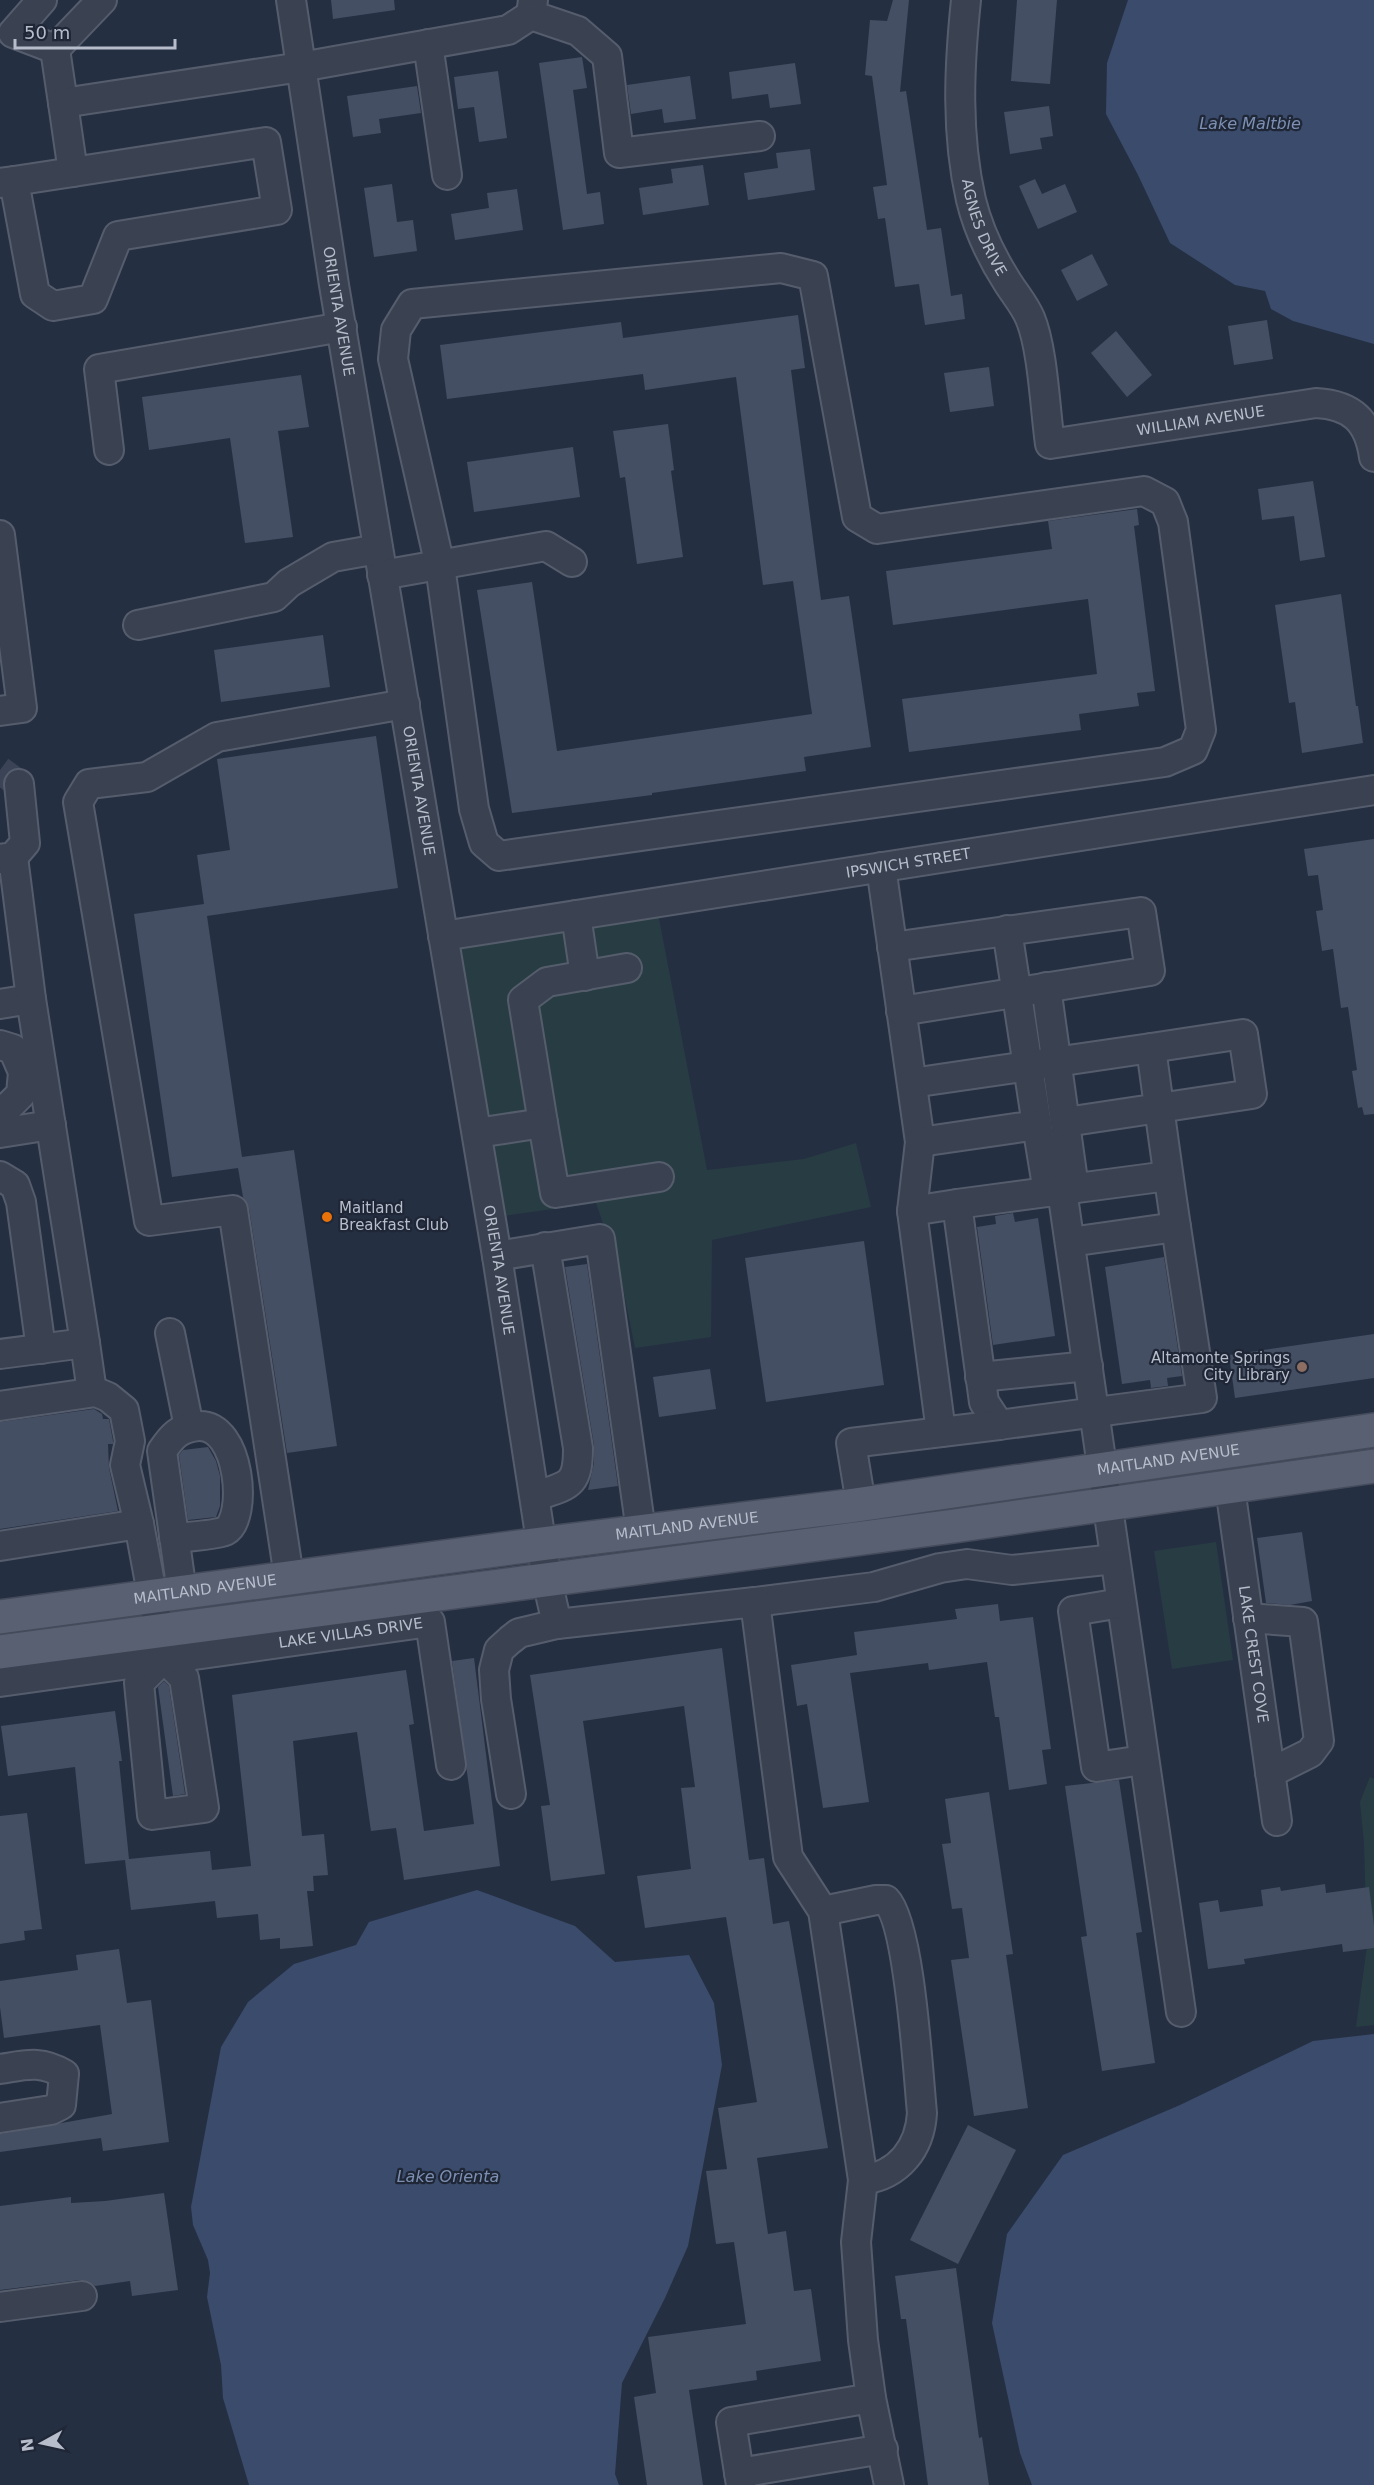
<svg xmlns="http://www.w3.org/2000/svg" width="1374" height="2485" font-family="'DejaVu Sans',sans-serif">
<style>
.green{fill:#283d43}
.water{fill:#3b4b6b}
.building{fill:#444f64}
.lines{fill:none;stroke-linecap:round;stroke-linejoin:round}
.minor-tunnel{stroke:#3b4457;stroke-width:28;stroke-dasharray:28 14;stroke-linecap:butt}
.minor-casing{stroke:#555d6c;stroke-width:32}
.major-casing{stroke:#444b5b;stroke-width:36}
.minor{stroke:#3a4251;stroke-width:28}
.major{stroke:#586071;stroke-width:33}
.food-dot{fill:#e8710a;stroke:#1f2737;stroke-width:2}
.education-dot{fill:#8d6e63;stroke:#1f2737;stroke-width:2}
.labels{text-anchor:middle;stroke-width:4.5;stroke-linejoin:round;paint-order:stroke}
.street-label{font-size:15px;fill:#b7bdcb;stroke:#1f2737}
.poi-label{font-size:15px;fill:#b7bdcb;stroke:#1f2737;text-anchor:start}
.water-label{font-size:16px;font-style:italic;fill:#7d90b3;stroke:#1f2737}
</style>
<rect width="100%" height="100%" fill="#252f42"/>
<g class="green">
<polygon points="658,913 707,1170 804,1159 856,1143 871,1207 712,1240 711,1337 635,1348 620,1273 596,1203 503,1216 457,945"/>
<polygon points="1216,1542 1233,1660 1172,1669 1154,1551"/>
<polygon points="1370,1777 1374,1779 1374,2025 1356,2027 1367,1946 1364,1843 1360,1802"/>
</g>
<g class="water">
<polygon points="1128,0 1374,0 1374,344 1293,321 1271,309 1265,291 1235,285 1170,243 1138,175 1106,114 1107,63"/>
<polygon points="477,1890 575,1926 615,1962 689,1955 714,2003 722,2065 688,2246 665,2298 622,2383 615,2474 619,2485 249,2485 223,2398 221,2365 207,2297 210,2273 208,2260 193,2225 191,2207 221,2047 248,2002 294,1964 356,1945 369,1922"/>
<polygon points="1374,2034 1374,2485 1032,2485 1020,2453 992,2323 1007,2234 1063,2155 1180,2105 1313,2041"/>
</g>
<g class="building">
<polygon points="331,0 394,0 395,10 333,19"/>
<polygon points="893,0 909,0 900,92 906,91 927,230 941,228 951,296 962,294 965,319 925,325 919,284 895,287 885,218 878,219 873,187 887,185 872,76 865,75 870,20 887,21"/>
<polygon points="1017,0 1057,0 1050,84 1011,81"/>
<polygon points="582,57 587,88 573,90 587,194 600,192 604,224 563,230 539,63"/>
<polygon points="795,63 801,104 770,108 768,94 732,99 729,72"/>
<polygon points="498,71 507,138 479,142 474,107 458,109 454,77"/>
<polygon points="690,76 696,119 664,123 662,109 631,114 627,85"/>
<polygon points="417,86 421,113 379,119 381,133 353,137 347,96"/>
<polygon points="1049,106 1053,136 1040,138 1042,149 1010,154 1004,112"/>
<polygon points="810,149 815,190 748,200 744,173 778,168 776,153"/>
<polygon points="703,165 709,205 643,215 639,188 673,183 671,169"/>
<polygon points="1035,179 1042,194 1065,184 1077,212 1038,229 1019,186"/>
<polygon points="392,184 397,222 413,220 417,251 374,257 364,188"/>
<polygon points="517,189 523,230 455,240 451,214 489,208 487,193"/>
<polygon points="1092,254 1108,285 1077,301 1061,270"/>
<polygon points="798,315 805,368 791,370 821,600 849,596 871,747 804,757 806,771 652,793 652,795 512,813 477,590 532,582 557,751 812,714 793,581 763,585 736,377 645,390 643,374 447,399 440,345 621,322 623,338"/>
<polygon points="1267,320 1273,359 1234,365 1228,326"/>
<polygon points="1116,331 1152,375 1127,397 1091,353"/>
<polygon points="989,367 994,406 950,412 944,373"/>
<polygon points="301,375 309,427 278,431 293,537 245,543 230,438 149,450 142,397"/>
<polygon points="668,424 674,470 671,471 683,557 637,564 625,477 620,478 613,431"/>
<polygon points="573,447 580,497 474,512 467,462"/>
<polygon points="1313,481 1325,557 1300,561 1294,516 1262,520 1258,489"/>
<polygon points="1137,509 1139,525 1134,526 1155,691 1137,693 1139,706 1079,714 1081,730 909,752 902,699 1097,674 1088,599 893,625 886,571 1052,549 1048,521"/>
<polygon points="1341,594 1356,706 1358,706 1363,743 1302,753 1295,702 1289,703 1275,605"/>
<polygon points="323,635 330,687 221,702 214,650"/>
<polygon points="376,736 398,888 207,916 242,1157 294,1150 337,1446 287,1453 249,1208 243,1197 238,1168 172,1177 134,914 204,904 197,855 230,850 217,759"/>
<polygon points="1374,839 1374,1114 1364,1115 1362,1107 1358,1108 1352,1071 1357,1070 1348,1007 1341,1008 1333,949 1322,951 1316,911 1323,910 1318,875 1308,876 1304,849"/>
<polygon points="1013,1213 1015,1222 1038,1218 1055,1336 993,1345 977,1227 996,1224 995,1216"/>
<polygon points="864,1241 884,1385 766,1402 745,1258"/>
<polygon points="1164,1257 1182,1376 1167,1378 1168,1386 1151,1388 1150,1380 1122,1384 1105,1267"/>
<polygon points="587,1264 618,1486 588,1490 594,1463 594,1445 565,1267"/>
<polygon points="1374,1334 1374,1378 1235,1398 1229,1355"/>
<polygon points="710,1369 716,1409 659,1417 653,1377"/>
<polygon points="94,1409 102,1414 103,1419 109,1419 113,1441 113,1444 108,1444 109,1468 118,1511 0,1529 0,1422"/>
<polygon points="208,1447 216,1461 220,1476 220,1506 216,1517 188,1520 179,1455 183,1450"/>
<polygon points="1302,1532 1312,1601 1290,1605 1266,1603 1257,1538"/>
<polygon points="998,1604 1000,1621 1033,1617 1051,1749 1042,1750 1047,1784 1009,1790 999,1717 995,1717 987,1662 929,1670 928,1663 850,1673 869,1802 823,1808 807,1704 797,1706 791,1665 857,1655 854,1632 957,1619 955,1609"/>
<polygon points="722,1648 749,1860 764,1858 773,1924 789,1921 828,2148 757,2158 768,2234 786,2231 794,2291 811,2289 821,2361 756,2371 757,2380 689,2390 703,2485 647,2485 634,2397 656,2393 648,2337 746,2324 734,2242 716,2244 706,2171 727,2169 718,2108 757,2102 726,1917 645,1928 637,1876 691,1869 681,1788 695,1787 684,1706 583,1721 605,1874 551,1881 541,1806 550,1805 530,1675"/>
<polygon points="474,1658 500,1866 404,1880 396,1828 371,1831 357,1732 293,1741 302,1836 324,1834 328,1875 313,1876 314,1891 307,1891 313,1946 280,1949 280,1938 260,1940 258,1914 217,1918 215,1901 131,1910 125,1860 85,1864 75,1767 8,1776 1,1726 115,1711 122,1761 119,1761 129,1859 210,1851 212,1870 251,1866 232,1695 406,1670 414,1724 409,1725 424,1831 474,1824 452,1661"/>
<polygon points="164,1681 169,1686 185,1794 173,1796 158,1687"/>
<polygon points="1119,1780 1142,1932 1136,1933 1155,2063 1102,2071 1081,1937 1087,1936 1065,1786"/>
<polygon points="989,1792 1013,1954 1006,1955 1028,2108 974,2116 951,1960 969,1958 962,1908 952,1909 942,1844 951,1843 945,1799"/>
<polygon points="27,1813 42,1929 24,1931 25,1940 0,1944 0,1816"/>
<polygon points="1325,1884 1326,1893 1369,1887 1374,1926 1374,1948 1343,1952 1342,1944 1244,1959 1245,1964 1208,1969 1199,1903 1218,1900 1220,1912 1263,1906 1261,1890 1280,1887 1281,1891"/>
<polygon points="119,1949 127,2003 151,2000 169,2142 103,2151 101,2138 0,2152 0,2134 112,2114 100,2025 4,2038 0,2007 0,1981 78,1970 76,1955"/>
<polygon points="968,2125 1016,2150 958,2264 910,2240"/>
<polygon points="164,2193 178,2290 132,2296 130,2281 95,2286 88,2281 80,2280 0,2290 0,2206 71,2197 71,2203 105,2201"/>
<polygon points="956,2268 979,2438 982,2437 989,2485 928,2485 906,2319 901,2319 895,2276"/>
</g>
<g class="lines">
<polyline class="minor-tunnel" points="0,770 19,784"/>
<g class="minor-casing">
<g id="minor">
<polyline points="42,0 13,33 55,49"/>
<path id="s1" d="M291,0L334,285L497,1256L547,1580L557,1624"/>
<polyline points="533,0 531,15 578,31 607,56 619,153 760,136"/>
<path id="s2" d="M966,0C959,67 956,134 971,200C978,229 992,258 1008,283C1015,294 1025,306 1030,318C1043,349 1045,409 1050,444L1316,403C1352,405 1369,421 1374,457"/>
<polyline points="428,44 447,175"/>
<polyline points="63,103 55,49 102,0"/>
<polyline points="14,181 73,172"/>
<polyline points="0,183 14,181 35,294 53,306 93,299 118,236 277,210 266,142 73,172 63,103 301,67 508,30 531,15"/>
<polygon points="781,268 813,276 857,517 877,529 1144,491 1165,502 1173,522 1201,730 1193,750 1165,762 499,856 484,843 474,809 440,566 393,359 396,330 412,304"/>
<polyline points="109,450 99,369 342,327"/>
<polyline points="0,535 22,708 0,711"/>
<polyline points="382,575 546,546 572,562"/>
<polyline points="138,625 274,597 289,583 333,557 378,549"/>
<polyline points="0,859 13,857 25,843 19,784"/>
<polyline points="881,867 920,1142 912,1211"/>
<polyline points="576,915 585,976"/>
<polyline points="1007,930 1037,1125"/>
<path id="s3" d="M443,936L1374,790"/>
<polyline points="892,947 1141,912 1150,971 901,1011"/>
<polyline points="1046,987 1074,1188"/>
<polyline points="0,1004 31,999"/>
<polyline points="0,1045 13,1049 23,1072 21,1094 7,1108 0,1109"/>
<polyline points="912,1083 1151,1048"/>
<path d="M1066,1122L1252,1094L1243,1034L1151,1048C1159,1107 1167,1167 1176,1227"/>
<polyline points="543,1123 523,1000 547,982 627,968"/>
<polyline points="0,1133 51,1125"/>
<polyline points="477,1133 543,1123 555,1193 659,1177"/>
<polyline points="920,1142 1037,1125 1048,1192"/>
<polyline points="0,1176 15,1185 21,1202 41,1349"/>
<polyline points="1062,1190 1181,2012"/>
<polyline points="1070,1242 1176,1227 1202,1398 999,1425 984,1402 957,1204 1168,1176"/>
<polyline points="497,1256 600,1239 641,1531"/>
<polyline points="170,1333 189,1427"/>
<polyline points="85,1343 92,1392"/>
<polyline points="0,1354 85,1343 31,999 13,857"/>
<polyline points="980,1377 1088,1366"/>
<polyline points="0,1406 96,1392 108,1397 124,1410 130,1441 125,1465 139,1524"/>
<polyline points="941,1432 912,1211 957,1204"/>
<path id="s4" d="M1230,1488L1277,1821"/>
<path d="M536,1496C569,1485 578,1486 578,1448L545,1247"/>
<polyline points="861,1504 851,1443 999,1425"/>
<path d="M174,1538C186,1537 216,1535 225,1531C248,1520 241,1423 198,1426C179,1428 172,1436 162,1451L182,1592"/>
<polyline points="0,1546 139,1524 164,1658 184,1678 204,1808 152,1815 139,1683 164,1658"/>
<polyline points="289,1577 233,1210 149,1221 78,802 89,784 147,777 217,737 405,704"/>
<polyline points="755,1602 874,1587 940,1568 967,1564 1012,1570 1115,1559"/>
<polyline points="1121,1603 1073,1611 1096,1767 1143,1760"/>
<polyline points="1248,1618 1303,1622 1319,1741 1310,1753 1270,1773"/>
<path id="s5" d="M0,1682L430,1622L451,1765"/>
<polyline points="511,1794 496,1699 494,1670 499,1650 510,1640 519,1633 557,1624 755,1602 788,1857 823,1911 863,2180 856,2242 863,2340 871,2398 889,2485"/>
<path d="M823,1911L876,1900H886C910,1924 918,2073 922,2113C920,2148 899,2175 863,2180"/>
<path d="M0,2069C26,2065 40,2060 64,2074L61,2105L51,2110L0,2118"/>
<polyline points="0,2307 82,2296"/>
<polyline points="739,2473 883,2449"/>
<polyline points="741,2485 731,2422 871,2398"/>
</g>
</g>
<g class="major-casing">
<g id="major">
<path id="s6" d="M0,1617L541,1544L849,1506L1374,1430"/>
<polyline points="0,1652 954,1526 1374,1466"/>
</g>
</g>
<use href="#minor" class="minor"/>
<use href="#major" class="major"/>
</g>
<circle class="food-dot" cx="327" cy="1217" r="6"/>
<circle class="education-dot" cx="1302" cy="1367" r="6"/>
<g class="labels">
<g class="street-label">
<text dy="5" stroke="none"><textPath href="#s2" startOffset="231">AGNES DRIVE</textPath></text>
<text dy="5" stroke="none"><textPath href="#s1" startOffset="315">ORIENTA AVENUE</textPath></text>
<text dy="5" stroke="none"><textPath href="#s2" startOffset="614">WILLIAM AVENUE</textPath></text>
<text dy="5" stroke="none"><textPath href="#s1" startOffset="801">ORIENTA AVENUE</textPath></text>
<text dy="5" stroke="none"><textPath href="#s3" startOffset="471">IPSWICH STREET</textPath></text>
<text dy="5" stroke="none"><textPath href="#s1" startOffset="1287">ORIENTA AVENUE</textPath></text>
<text dy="5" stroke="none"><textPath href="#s6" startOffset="1179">MAITLAND AVENUE</textPath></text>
<text dy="5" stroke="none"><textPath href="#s6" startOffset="693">MAITLAND AVENUE</textPath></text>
<text dy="5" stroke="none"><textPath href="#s6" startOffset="207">MAITLAND AVENUE</textPath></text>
<text dy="5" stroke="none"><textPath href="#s5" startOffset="354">LAKE VILLAS DRIVE</textPath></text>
<text dy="5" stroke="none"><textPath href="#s4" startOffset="168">LAKE CREST COVE</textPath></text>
</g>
<g class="poi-label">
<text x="339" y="1213">Maitland<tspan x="339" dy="17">Breakfast Club</tspan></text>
<text x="1290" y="1363" text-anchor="end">Altamonte Springs<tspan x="1290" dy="17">City Library</tspan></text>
</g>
<g class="water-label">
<text x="1250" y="129">Lake Maltbie</text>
<text x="448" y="2182">Lake Orienta</text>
</g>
</g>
<g transform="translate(42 2443) rotate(262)" stroke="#1f2737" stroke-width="4.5" paint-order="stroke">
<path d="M0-4.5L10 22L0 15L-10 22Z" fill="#b7bdcb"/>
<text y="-9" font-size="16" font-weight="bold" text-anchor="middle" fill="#b7bdcb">N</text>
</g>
<path d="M15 39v9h160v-9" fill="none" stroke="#b7bdcb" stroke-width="3"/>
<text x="24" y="39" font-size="18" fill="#b7bdcb" stroke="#1f2737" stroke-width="4.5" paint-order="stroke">50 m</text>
</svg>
